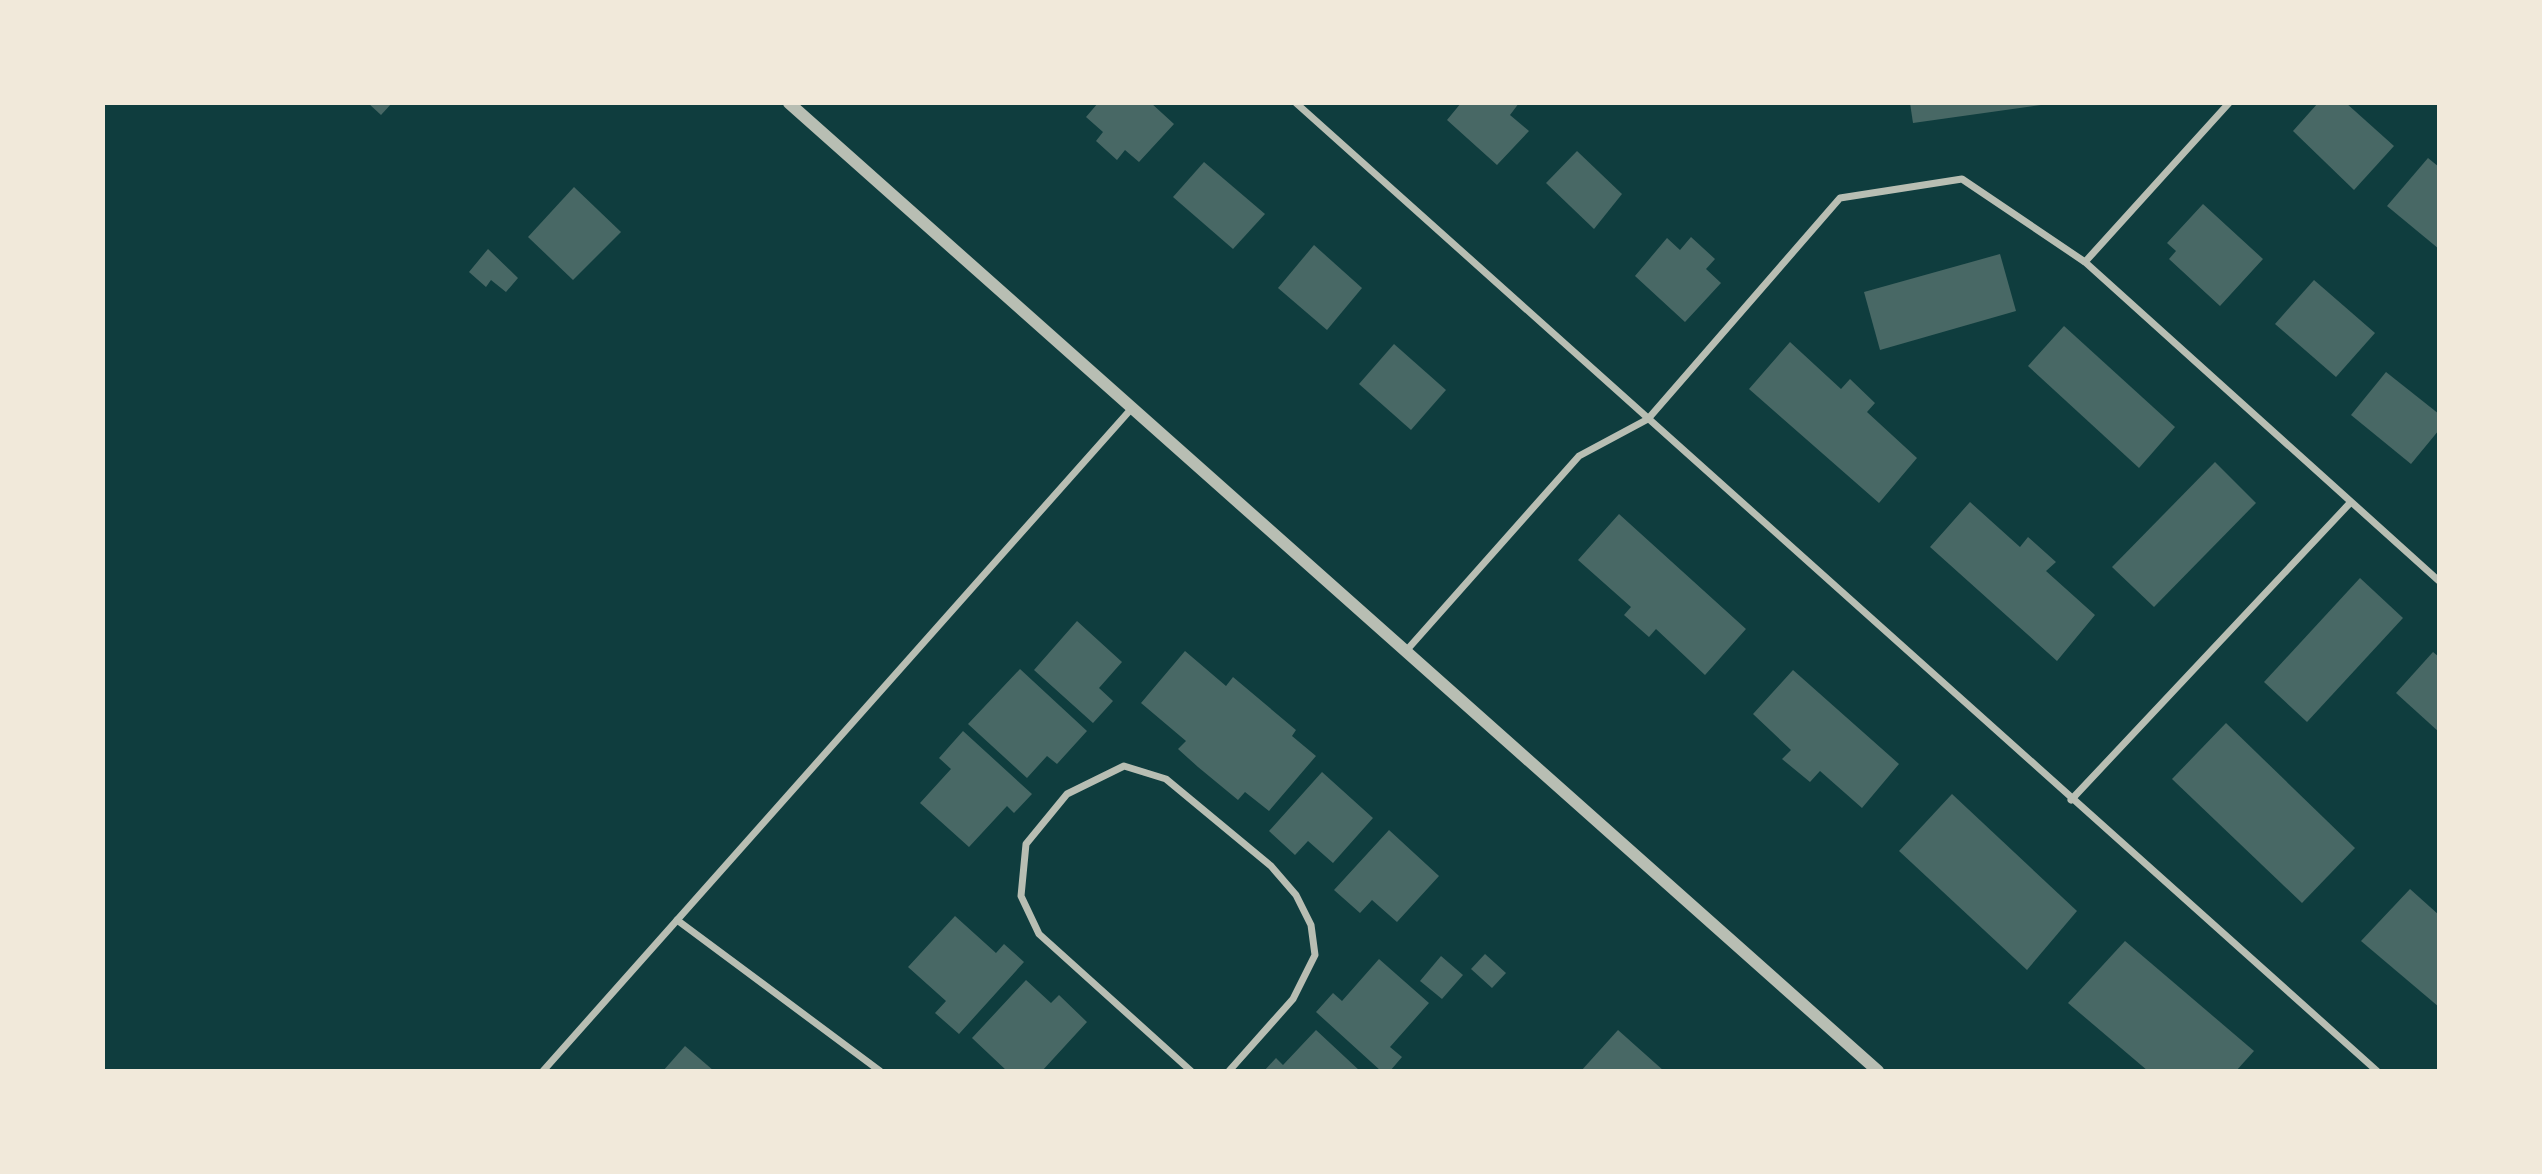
<svg xmlns="http://www.w3.org/2000/svg" width="2542" height="1174" font-family="Raleway,sans-serif">
<style>
.building{fill:#486865}
.lines{fill:none;stroke-linecap:round;stroke-linejoin:round}
.minor{stroke:#b8beb3;stroke-width:7}
.tertiary{stroke:#b8beb3;stroke-width:12}
</style>
<rect width="100%" height="100%" fill="#0f3d3e"/>
<g class="building">
<polygon points="368,103 392,103 381,115"/>
<polygon points="1098,103 1151,103 1174,124 1139,162 1125,150 1117,160 1096,141 1103,132 1086,117"/>
<polygon points="1461,103 1519,103 1510,115 1529,131 1497,165 1447,120"/>
<polygon points="1910,103 2041,103 2041,105 1913,123"/>
<polygon points="2318,103 2346,103 2394,146 2354,190 2293,131"/>
<polygon points="1577,151 1622,194 1594,229 1546,183"/>
<polygon points="2428,158 2439,167 2439,249 2387,206"/>
<polygon points="1204,162 1265,214 1233,249 1173,197"/>
<polygon points="574,187 621,232 573,280 528,237"/>
<polygon points="2203,204 2263,259 2220,306 2169,259 2176,251 2167,243"/>
<polygon points="1691,237 1715,259 1706,269 1721,283 1685,322 1635,276 1667,238 1680,250"/>
<polygon points="1314,245 1362,288 1327,330 1278,288"/>
<polygon points="488,249 518,278 506,292 491,280 486,287 469,272"/>
<polygon points="2000,254 2016,311 1880,350 1864,292"/>
<polygon points="2314,280 2375,333 2336,377 2275,324"/>
<polygon points="2064,326 2175,427 2139,468 2028,366"/>
<polygon points="1790,342 1841,389 1850,379 1875,403 1867,412 1917,458 1879,503 1749,389"/>
<polygon points="1394,344 1446,390 1411,430 1359,384"/>
<polygon points="2386,372 2439,414 2439,430 2411,464 2351,415"/>
<polygon points="2215,462 2256,503 2154,607 2112,567"/>
<polygon points="1970,502 2020,547 2028,537 2056,562 2046,571 2095,615 2057,661 1930,547"/>
<polygon points="1619,514 1746,629 1705,675 1656,629 1649,637 1624,615 1631,607 1578,560"/>
<polygon points="2360,578 2403,618 2307,722 2264,682"/>
<polygon points="1077,621 1122,662 1099,688 1113,701 1093,723 1034,670"/>
<polygon points="1185,651 1226,686 1233,677 1296,730 1292,736 1316,756 1269,811 1245,792 1238,800 1198,767 1178,749 1186,741 1141,703"/>
<polygon points="2433,652 2439,657 2439,732 2396,693"/>
<polygon points="1020,669 1087,731 1057,764 1047,756 1027,778 968,724"/>
<polygon points="1793,670 1899,764 1862,808 1820,771 1810,782 1782,759 1791,750 1753,714"/>
<polygon points="2226,723 2355,848 2302,903 2172,779"/>
<polygon points="963,731 1032,794 1014,813 1007,806 969,847 920,803 951,769 939,758"/>
<polygon points="1322,772 1373,818 1333,863 1308,841 1295,855 1269,831"/>
<polygon points="1952,794 2077,911 2027,970 1899,851"/>
<polygon points="1389,830 1439,876 1397,922 1372,900 1360,913 1334,890"/>
<polygon points="2410,889 2439,915 2439,1007 2361,941"/>
<polygon points="955,916 996,953 1004,944 1024,962 959,1034 935,1013 946,1001 908,967"/>
<polygon points="2125,941 2254,1051 2236,1071 2148,1071 2068,1003"/>
<polygon points="1485,954 1506,973 1492,988 1471,969"/>
<polygon points="1441,956 1463,975 1442,999 1420,981"/>
<polygon points="1379,959 1429,1003 1390,1047 1402,1057 1390,1071 1381,1071 1316,1012 1333,993 1342,1001"/>
<polygon points="1026,980 1051,1003 1059,995 1087,1022 1042,1071 1007,1071 972,1038"/>
<polygon points="1316,1030 1360,1071 1264,1071 1276,1058 1283,1065"/>
<polygon points="1618,1030 1664,1071 1581,1071"/>
<polygon points="685,1046 714,1071 663,1071"/>
</g>
<g class="lines">
<g class="minor">
<polyline points="1296,103 2377,1071"/>
<polyline points="2085,262 2229,103"/>
<polyline points="1406,651 1579,456 1648,419 1840,198 1962,179 2085,262 2439,581"/>
<polyline points="2071,800 2350,503"/>
<polyline points="677,920 880,1071"/>
<polyline points="543,1071 1132,408"/>
<polyline points="1191,1071 1039,934 1021,896 1026,844 1067,794 1124,766 1166,779 1271,866 1296,895 1311,925 1315,955 1293,999 1229,1071"/>
</g>
<polyline class="tertiary" points="789,103 1878,1071"/>
</g>
<rect width="2542" height="1174" fill="none" stroke="#f1e9da" stroke-width="210"/>
</svg>
